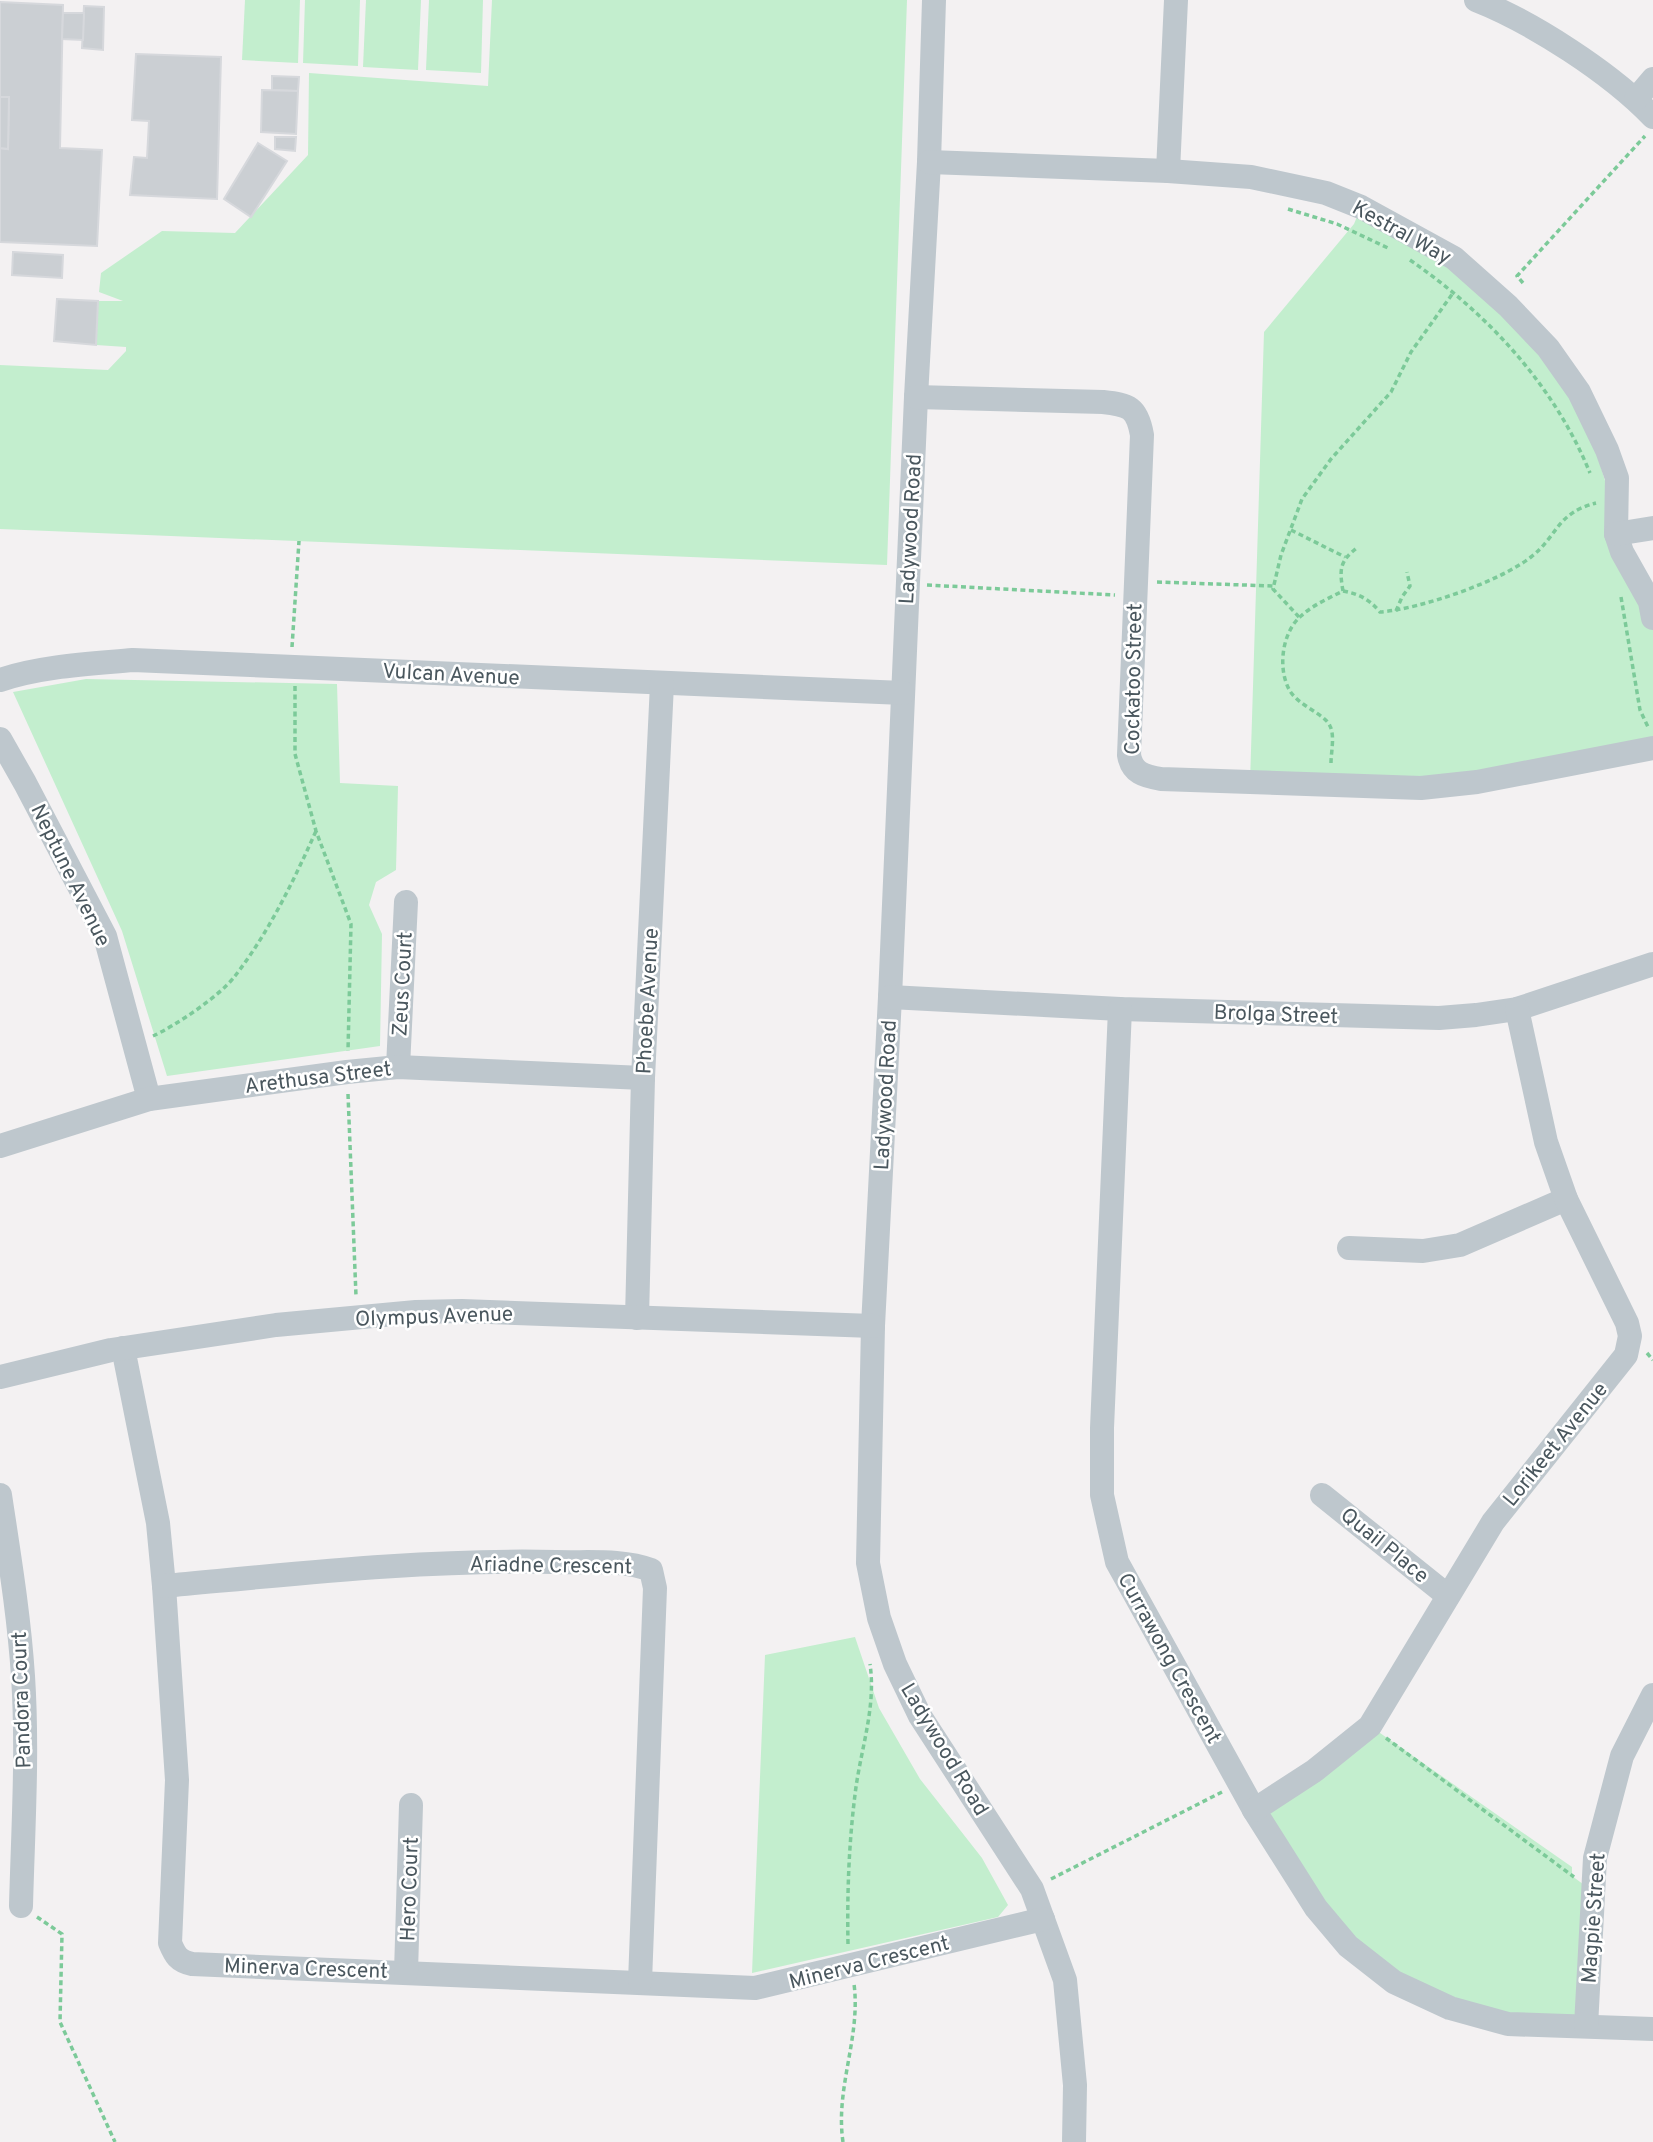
<svg xmlns="http://www.w3.org/2000/svg" width="1653" height="2142" font-family="Overpass,sans-serif">
<style>
.green{fill:#c3eece}
.building{fill:#cbcfd3;stroke:#d6d8dc;stroke-width:2}
.lines{fill:none;stroke-linecap:round;stroke-linejoin:round}
.path{stroke:#7cca99;stroke-width:3.5;stroke-dasharray:5 3.5;stroke-linecap:butt}
.minor{stroke:#bec7cd;stroke-width:24}
.labels{text-anchor:middle;stroke-width:5;stroke-linejoin:round;paint-order:stroke}
.street-label{font-size:21px;fill:#4a575e;stroke:#fff}
</style>
<rect width="100%" height="100%" fill="#f3f1f2"/>
<g class="green">
<polygon points="245,0 300,0 298,63 242,60"/>
<polygon points="305,0 360,0 358,66 303,63"/>
<polygon points="366,0 421,0 418,70 363,67"/>
<polygon points="429,0 483,0 481,73 426,70"/>
<polygon points="492,0 907,0 887,565 0,529 0,365 108,370 126,351 126,347 96,345 98,301 123,301 99,292 101,273 162,231 235,233 308,155 309,73 488,86"/>
<polygon points="1361,207 1454,258 1579,392 1615,515 1653,618 1653,748 1477,782 1250,783 1264,332 1354,224"/>
<polygon points="86,679 337,684 340,783 398,786 396,870 376,882 369,905 382,934 380,1046 167,1076 122,931 13,692"/>
<polygon points="855,1637 879,1708 920,1779 982,1858 1008,1905 998,1917 752,1973 765,1655"/>
<polygon points="1370,1726 1572,1867 1572,1876 1591,1890 1586,2026 1450,2008 1348,1946 1254,1810"/>
</g>
<g class="building">
<polygon points="0,2 63,5 60,148 102,150 97,246 0,242 0,148 8,149 9,97 0,97"/>
<polygon points="84,6 104,7 103,50 82,48"/>
<polygon points="63,13 84,13 83,40 62,39"/>
<polygon points="136,54 221,57 217,199 130,195 134,157 147,158 149,121 132,120"/>
<polygon points="272,76 299,77 298,91 272,90"/>
<polygon points="262,90 298,91 296,134 261,132"/>
<polygon points="0,97 9,97 8,149 0,148"/>
<polygon points="275,137 296,137 295,151 275,149"/>
<polygon points="258,143 287,161 251,217 224,199"/>
<polygon points="13,252 63,255 62,278 12,275"/>
<polygon points="57,299 98,301 96,345 54,341"/>
</g>
<g class="lines">
<g class="path">
<polyline points="1288,209 1337,224 1388,248"/>
<path d="M1410,260C1488,314 1554,385 1590,473"/>
<polyline points="1523,283 1517,276 1645,136"/>
<polyline points="1291,530 1345,557"/>
<polyline points="1157,582 1273,586"/>
<polyline points="927,585 1115,595"/>
<path d="M1343,591C1339,568 1340,561 1358,547"/>
<polyline points="1621,597 1640,710 1649,729"/>
<polyline points="1396,611 1402,597 1410,586 1407,572"/>
<polyline points="1299,617 1273,589 1281,555 1302,499 1331,459 1391,392 1411,352 1453,293"/>
<polyline points="292,647 299,541"/>
<polyline points="295,686 295,754 316,831 351,924 348,1051"/>
<path d="M1331,763C1331,752 1335,736 1330,726C1325,714 1299,706 1290,691C1277,669 1282,632 1301,616C1313,605 1329,598 1343,591C1359,594 1369,599 1380,612C1420,609 1499,582 1531,557C1558,536 1556,513 1596,503"/>
<path d="M153,1036C175,1026 220,996 235,976C269,932 293,882 316,831"/>
<polyline points="348,1094 356,1296"/>
<polyline points="1647,1353 1653,1360"/>
<polyline points="1386,1738 1574,1877"/>
<polyline points="1051,1879 1222,1792"/>
<polyline points="37,1917 62,1934 60,2022 115,2142"/>
<path d="M848,1944C847,1891 849,1839 856,1787C862,1745 876,1706 870,1664"/>
<path d="M843,2142C835,2088 861,2037 854,1984"/>
</g>
<g class="minor">
<polyline points="934,0 929,162 916,397 890,997 873,1326 868,1563 879,1618 895,1664 920,1716 1032,1889 1065,1980 1075,2085 1074,2142"/>
<path d="M1476,0C1532,22 1611,73 1653,117"/>
<polyline points="1636,99 1653,79"/>
<polyline points="929,162 1168,171 1251,177 1326,193 1361,207 1454,258 1508,306 1548,348 1579,392 1607,450 1617,478 1616,534 1622,552 1650,602 1653,618"/>
<polyline points="1168,171 1176,0"/>
<path d="M916,397L1103,402C1129,405 1137,407 1142,435L1129,755C1132,773 1144,776 1161,779L1421,788L1477,782L1653,748"/>
<polyline points="1616,534 1653,528"/>
<path d="M0,680C42,666 89,664 133,660L903,693"/>
<polyline points="0,739 25,783 105,936 149,1099"/>
<polyline points="890,997 1120,1009 1439,1018 1476,1015 1517,1009 1653,964"/>
<polyline points="1120,1009 1102,1428 1102,1495 1117,1562 1254,1810 1316,1908 1348,1946 1394,1982 1450,2008 1508,2024 1653,2029"/>
<polyline points="398,1067 406,902"/>
<polyline points="0,1146 149,1099 347,1072 398,1067 643,1078"/>
<polyline points="1349,1248 1423,1251 1460,1245 1566,1199"/>
<polyline points="637,1318 643,1078 662,684"/>
<path d="M123,1348L158,1523L164,1586L177,1780L170,1943C175,1955 178,1961 192,1964L755,1988L1043,1919"/>
<polyline points="0,1377 111,1350 276,1325 416,1312 462,1311 873,1326"/>
<path d="M0,1495C9,1555 19,1615 23,1676C28,1752 23,1830 21,1906"/>
<polyline points="1322,1495 1448,1596"/>
<path d="M164,1586C294,1574 425,1559 556,1562C587,1563 622,1559 651,1570L655,1588L640,1982"/>
<polyline points="1254,1810 1314,1771 1370,1726 1493,1522 1626,1355 1630,1336 1627,1323 1566,1199 1546,1142 1517,1009"/>
<polyline points="406,1972 411,1805"/>
<polyline points="1586,2026 1595,1858 1622,1756 1653,1695"/>
</g>
</g>
<g class="labels">
<g class="street-label">
<text transform="translate(1402 232) rotate(29)" y="7">Kestral Way</text>
<text transform="translate(910 529) rotate(-87)" y="7">Ladywood Road</text>
<text transform="translate(451 674) rotate(3)" y="7">Vulcan Avenue</text>
<text transform="translate(1133 679) rotate(-89)" y="7">Cockatoo Street</text>
<text transform="translate(71 875) rotate(64)" y="7">Neptune Avenue</text>
<text transform="translate(402 984) rotate(-87)" y="7">Zeus Court</text>
<text transform="translate(647 1001) rotate(-87)" y="7">Phoebe Avenue</text>
<text transform="translate(1276 1014) rotate(2)" y="7">Brolga Street</text>
<text transform="translate(318 1077) rotate(-7)" y="7">Arethusa Street</text>
<text transform="translate(885 1095) rotate(-87)" y="7">Ladywood Road</text>
<text transform="translate(434 1316) rotate(-2)" y="7">Olympus Avenue</text>
<text transform="translate(1555 1444) rotate(-51)" y="7">Lorikeet Avenue</text>
<text transform="translate(1385 1545) rotate(39)" y="7">Quail Place</text>
<text transform="translate(551 1565) rotate(1)" y="7">Ariadne Crescent</text>
<text transform="translate(1170 1658) rotate(61)" y="7">Currawong Crescent</text>
<text transform="translate(21 1700) rotate(-92)" y="7">Pandora Court</text>
<text transform="translate(945 1749) rotate(59)" y="7">Ladywood Road</text>
<text transform="translate(409 1889) rotate(-88)" y="7">Hero Court</text>
<text transform="translate(1593 1918) rotate(-86)" y="7">Magpie Street</text>
<text transform="translate(869 1962) rotate(-14)" y="7">Minerva Crescent</text>
<text transform="translate(306 1968) rotate(2)" y="7">Minerva Crescent</text>
</g>
</g>
</svg>
